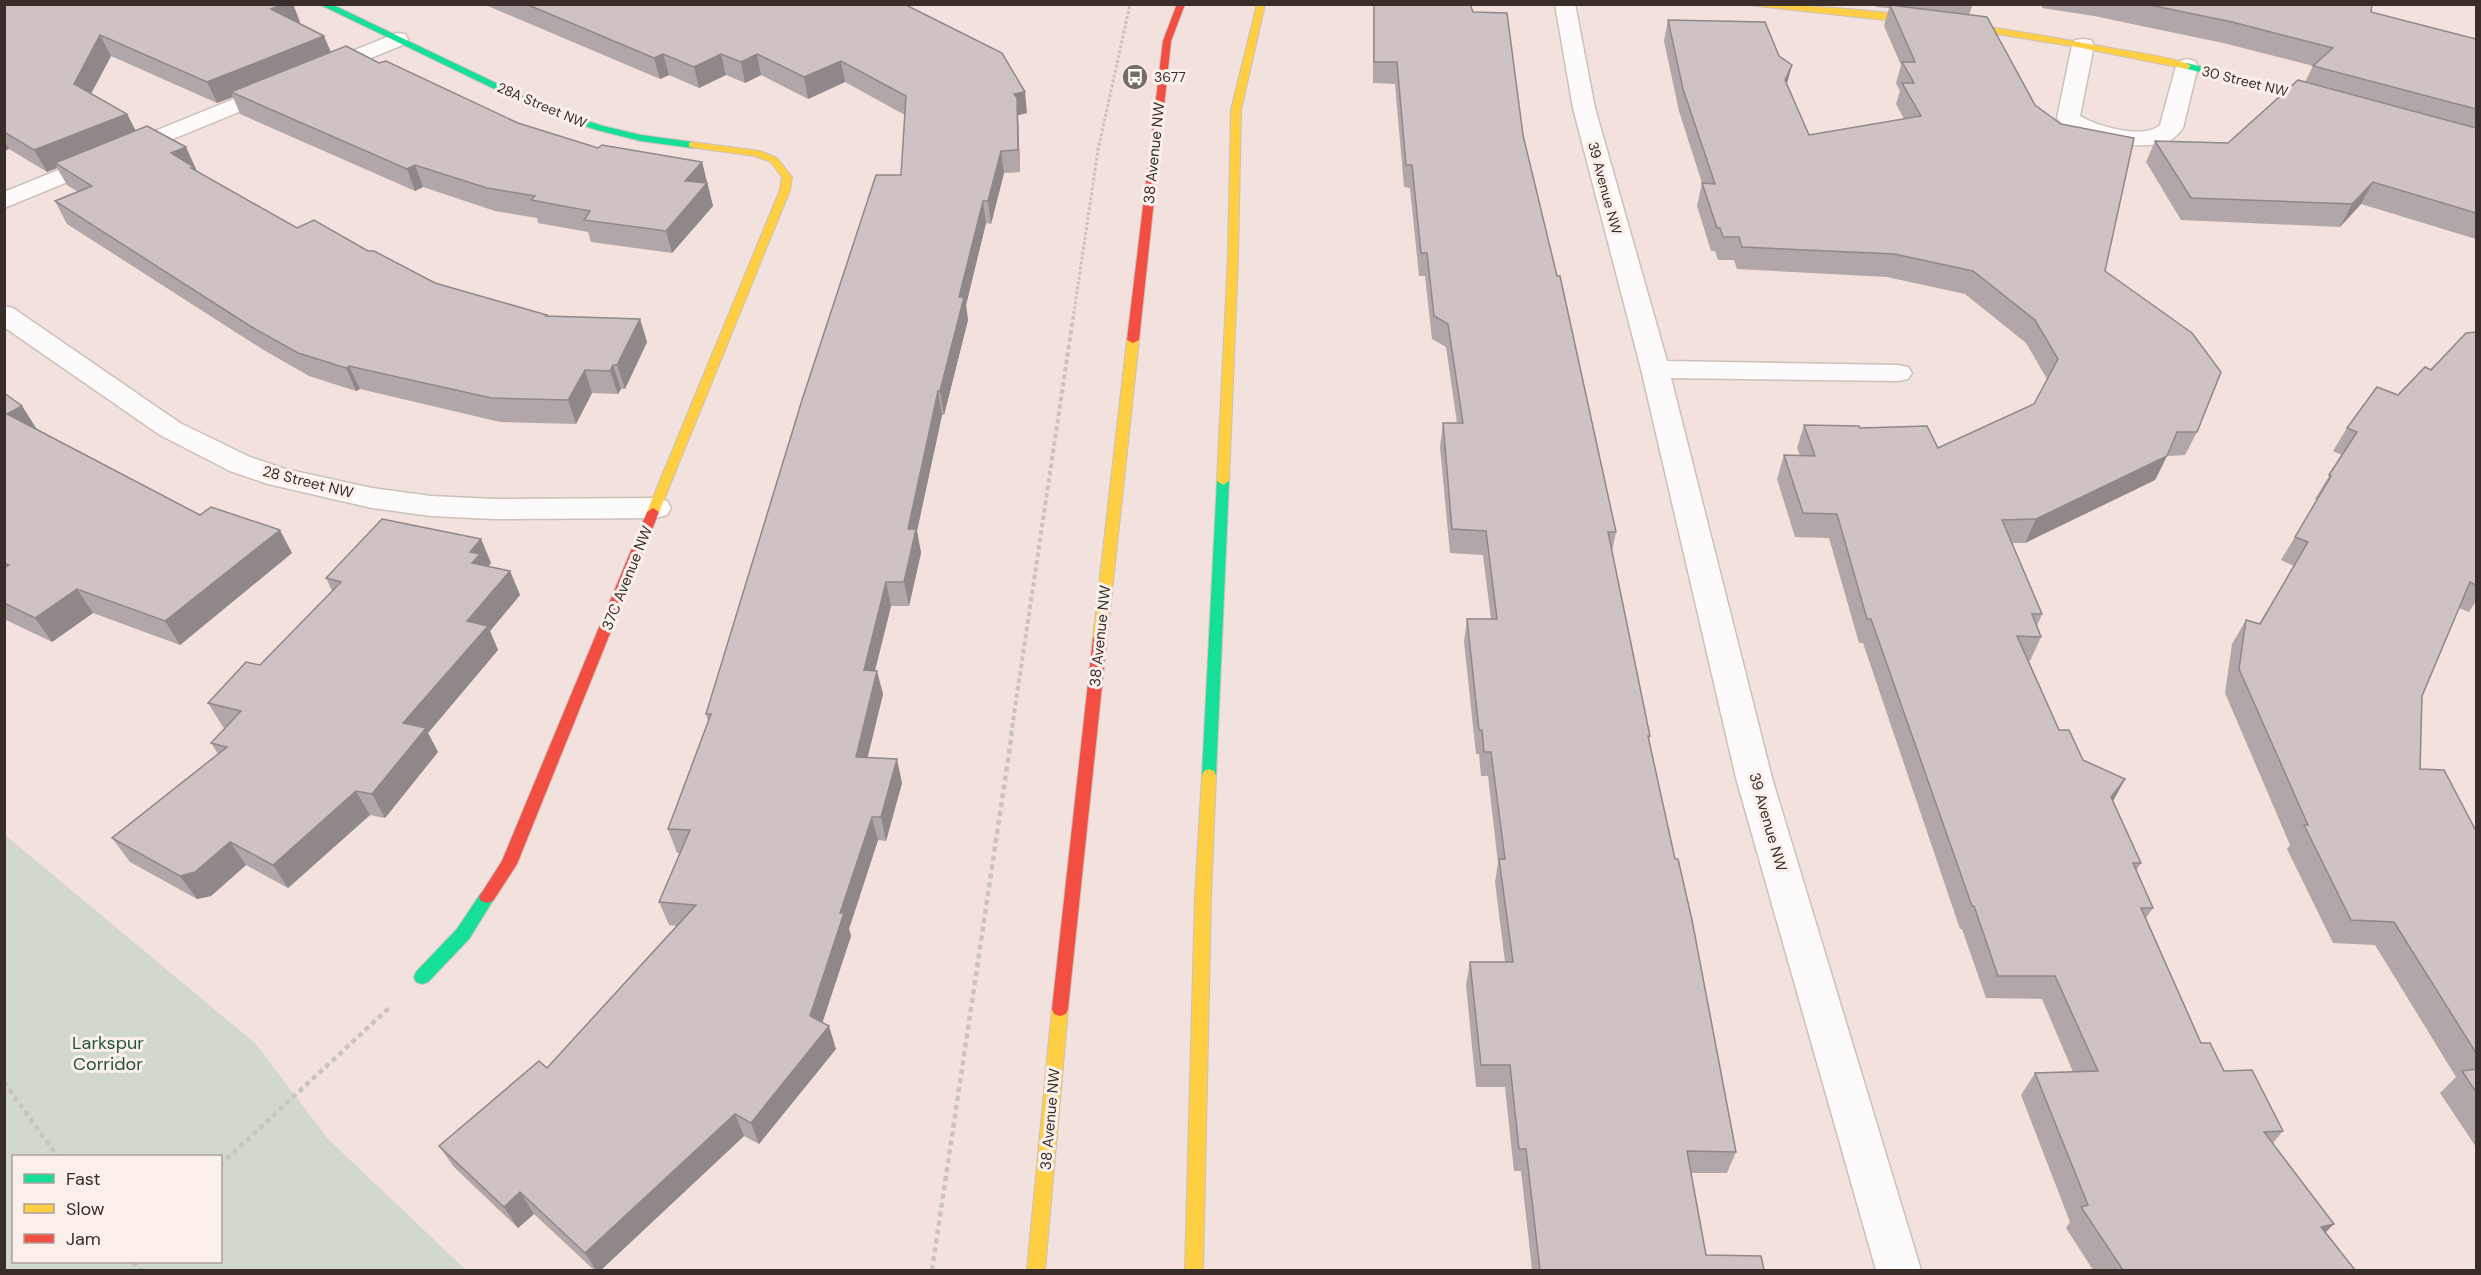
<svg xmlns="http://www.w3.org/2000/svg" width="2481" height="1275" font-family="'DM Sans',sans-serif">
<style>
.green{fill:#d1d9cc;fill-rule:evenodd}
.lines{fill:none;stroke-linecap:round;stroke-linejoin:round}
.street-casing{stroke:#cdc0bb;stroke-width:3}
.fast-casing{stroke:#cdc0bb;stroke-width:2}
.slow-casing{stroke:#cdc0bb;stroke-width:2}
.jam-casing{stroke:#cdc0bb;stroke-width:2}
.path-far2{stroke:#c9c4c2;stroke-width:3;stroke-dasharray:3 2;stroke-linecap:butt}
.path-far1{stroke:#c9c4c2;stroke-width:4;stroke-dasharray:4.5 3;stroke-linecap:butt}
.path{stroke:#c9c4c2;stroke-width:4.5;stroke-dasharray:5 4;stroke-linecap:butt}
.street{fill:#fdfafa;fill-rule:evenodd}
.fast{fill:#16e098;fill-rule:evenodd}
.slow{fill:#ffcf43;fill-rule:evenodd}
.jam{fill:#f24e42;fill-rule:evenodd}
.wall{fill:#b1a7a8}
.shaded-wall{fill:#908888}
.building{fill:#cec2c3;stroke:#908888;stroke-width:1.5}
.labels{text-anchor:middle;stroke-width:6;stroke-linejoin:round;paint-order:stroke}
.far-poi-label{font-size:14px;fill:#382d28;stroke:#fbefea;text-anchor:start}
.far-street-label{font-size:14px;fill:#382d28;stroke:#fbefea}
.street-label{font-size:15px;fill:#382d28;stroke:#fbefea}
.near-park-label{font-size:18px;fill:#215537;stroke:#fbefea}
</style>
<rect width="100%" height="100%" fill="#f2e1dc"/>
<path class="green" d="M5,835L256,1044L328,1139L466,1270H5ZM14,1156H220V1262H14Z"/>
<g class="lines">
<g class="street-casing">
<g id="street">
<polygon points="1555,4 1575,4 1595,108 1667,361 1898,365 1908,367 1912,373 1908,379 1898,381 1671,378 1772,778 1921,1270 1876,1270 1736,778 1641,369 1573,108"/>
<polygon points="397,33 405,34 408,39 405,44 4,208 4,192"/>
<path d="M2083,39L2091,40L2094,45L2080,116C2097,126 2143,140 2160,125L2176,66L2179,61L2187,59L2195,61L2198,66L2183,128C2179,133 2174,139 2169,141C2144,152 2072,141 2057,118L2072,45L2075,40Z"/>
<polygon points="4,306 13,308 180,423 250,457 285,469 372,488 431,496 494,499 656,498 667,501 671,508 667,515 656,518 494,519 431,516 372,508 268,484 230,471 160,435 4,327"/>
</g>
</g>
<g class="fast-casing">
<g id="fast">
<polygon points="319,4 331,4 548,108 603,126 641,135 692,142 697,145 692,148 641,141 597,130 542,112"/>
<polygon points="2187,63 2333,101 2335,103 2330,106 2184,68 2183,66"/>
<polygon points="1223,477 1229,481 1216,775 1214,779 1204,779 1202,775 1217,481"/>
<polygon points="487,891 493,893 495,897 469,939 428,982 422,984 416,982 414,977 416,972 457,929 481,893"/>
</g>
</g>
<g class="slow-casing">
<g id="slow">
<polygon points="1257,4 1265,4 1241,110 1238,257 1229,481 1223,485 1217,481 1228,257 1231,110"/>
<path d="M1740,4C1866,4 1993,26 2116,49C2133,52 2180,58 2191,66L2187,69L2077,47L1967,29Z"/>
<polygon points="692,142 760,151 777,158 792,177 790,190 659,512 653,516 647,512 780,190 782,177 771,162 755,156 689,147 689,143"/>
<polygon points="1133,337 1139,340 1107,638 1100,643 1093,638 1127,340"/>
<polygon points="1209,769 1214,771 1216,775 1211,897 1203,1270 1185,1270 1195,897 1202,775 1204,771"/>
<polygon points="1060,1002 1066,1004 1068,1009 1045,1270 1027,1270 1052,1009 1054,1004"/>
</g>
</g>
<g class="jam-casing">
<g id="jam">
<polygon points="1177,4 1185,4 1171,41 1139,340 1133,343 1127,340 1163,41"/>
<polygon points="653,508 659,512 517,864 493,901 487,903 481,901 479,897 502,861 647,512"/>
<polygon points="1100,633 1107,638 1068,1009 1066,1014 1060,1016 1054,1014 1052,1009 1093,638"/>
</g>
</g>
<polyline class="path-far2" points="1073,319 1098,150 1130,4"/>
<polyline class="path-far1" points="1011,735 1073,318"/>
<g class="path">
<polyline points="4,1082 57,1156"/>
<polyline points="220,1165 389,1008"/>
<polyline points="133,1262 140,1270"/>
<polyline points="932,1270 1012,733"/>
</g>
<use href="#street" class="street"/>
<use href="#fast" class="fast"/>
<use href="#slow" class="slow"/>
<use href="#jam" class="jam"/>
</g>
<g class="wall">
<polygon points="4,4 293,4 300,22 298,23 331,52 379,63 518,123 598,148 702,162 713,206 672,253 591,242 588,232 538,223 537,218 495,211 423,187 415,191 240,114 233,97 217,103 111,56 91,94 127,114 135,130 196,169 196,171 297,228 368,251 435,283 547,317 640,319 647,342 625,389 621,389 618,394 592,393 576,424 500,422 360,389 356,391 309,376 262,349 67,224 55,201 78,192 67,185 57,168 47,172 9,149 4,151"/>
<polygon points="483,4 904,4 1027,113 1018,115 1020,172 1004,173 991,224 986,223 966,305 968,320 944,415 942,415 917,531 921,553 909,606 891,606 875,671 883,694 867,758 902,783 886,841 878,840 849,929 851,936 822,1023 836,1049 759,1144 744,1136 601,1270 594,1270 534,1214 518,1228 454,1167 439,1146 547,1068 677,926 669,925 659,902 680,853 677,853 668,829 708,721 706,714 901,175 905,115 845,82 808,99 761,75 745,83 726,75 699,88 669,75 660,79"/>
<polygon points="1374,4 1523,135 1616,532 1612,551 1650,736 1649,740 1736,1152 1727,1173 1691,1173 1706,1255 1764,1270 1532,1270 1521,1171 1514,1171 1505,1087 1476,1087 1466,985 1470,962 1505,962 1495,882 1498,863 1488,776 1481,776 1479,754 1476,754 1464,642 1467,619 1491,619 1483,555 1450,553 1440,447 1443,423 1457,423 1446,347 1432,339 1425,276 1419,276 1410,188 1404,187 1395,84 1373,83 1373,23"/>
<polygon points="1875,4 1973,4 1969,15 2105,271 2197,432 2185,455 2167,456 2155,480 2025,543 2012,543 2042,614 2037,626 2041,637 2030,661 2028,661 2059,730 2083,760 2125,779 2113,801 2141,863 2136,871 2153,908 2146,918 2201,1043 2224,1071 2283,1131 2273,1143 2326,1232 2355,1270 2093,1270 2066,1228 2070,1222 2021,1095 2035,1073 2073,1072 2042,999 1986,998 1962,929 1960,929 1863,643 1859,643 1829,538 1795,537 1777,479 1784,455 1800,456 1797,448 1804,425 1860,428 1938,448 2034,404 2047,379 2026,343 1965,294 1887,277 1737,269 1734,260 1718,260 1715,251 1711,251 1697,206 1702,183 1679,111 1664,41 1668,20 1779,56 1792,65 1787,84 1809,135 1904,119 1896,104 1900,91 1896,83 1901,65 1884,26 1889,8 1876,7"/>
<polygon points="2043,4 2372,4 2371,12 2476,39 2476,239 2361,204 2340,227 2181,220 2146,162 2155,141 2228,143 2305,82 2313,66 2223,43 2094,16 2042,8"/>
<polygon points="2476,332 2476,601 2469,612 2459,608 2422,696 2420,769 2476,831 2476,1147 2440,1093 2456,1077 2375,945 2333,943 2287,849 2290,845 2225,693 2232,644 2246,620 2260,624 2294,566 2281,560 2317,500 2315,499 2342,455 2333,451 2347,428 2398,395"/>
<polygon points="4,393 22,406 37,429 200,515 292,553 180,645 93,613 52,642 4,619"/>
<polygon points="481,539 491,563 488,566 510,571 520,595 490,631 498,650 428,733 438,752 385,818 370,815 288,888 246,865 211,896 197,899 130,862 112,838 218,754 211,743 225,728 223,727 208,703 260,665 332,591 326,578"/>
</g>
<g class="shaded-wall">
<polygon points="283,4 293,4 300,22 280,30 271,9"/>
<polygon points="100,35 111,56 85,105 74,84"/>
<polygon points="324,36 333,57 231,92 233,97 217,103 207,82"/>
<polygon points="663,54 669,75 660,79 654,58"/>
<polygon points="721,54 726,75 699,88 694,67"/>
<polygon points="757,54 761,75 745,83 741,62"/>
<polygon points="841,61 845,82 808,99 804,77"/>
<polygon points="1792,65 1786,86 1785,80"/>
<polygon points="1025,92 1027,113 1018,115 1020,172 1014,94"/>
<polygon points="127,114 138,135 55,163 57,168 47,172 34,150"/>
<polygon points="4,141 9,149 4,151"/>
<polygon points="186,147 196,169 196,170 205,189 171,153"/>
<polygon points="1001,151 1004,173 991,224 988,201"/>
<polygon points="702,162 713,206 672,253 666,231 685,181"/>
<polygon points="415,165 423,187 415,191 407,169"/>
<polygon points="2373,182 2361,204 2340,227 2352,204"/>
<polygon points="983,201 986,223 966,305 968,320 944,415 940,391 959,297"/>
<polygon points="640,319 647,342 625,389 617,365"/>
<polygon points="613,365 621,389 618,394 610,371"/>
<polygon points="349,366 360,389 356,391 346,368"/>
<polygon points="585,370 592,393 576,424 568,400"/>
<polygon points="938,391 942,415 917,531 921,553 909,606 904,582 908,529"/>
<polygon points="22,406 37,430 7,414"/>
<polygon points="2167,456 2155,480 2025,543 2036,519"/>
<polygon points="280,530 292,553 180,645 165,621"/>
<polygon points="481,539 491,563 486,569 472,563 470,552"/>
<polygon points="510,571 520,595 490,631 498,650 428,733 438,752 385,818 372,794 403,723 467,621"/>
<polygon points="886,582 891,606 869,694 864,670"/>
<polygon points="77,589 93,613 52,642 35,618"/>
<polygon points="877,671 883,694 862,781 856,757"/>
<polygon points="897,759 902,783 886,841 881,817"/>
<polygon points="2125,779 2112,803 2111,797"/>
<polygon points="356,791 370,815 288,888 273,865"/>
<polygon points="872,817 878,840 849,929 851,936 817,1039 810,1016 840,913"/>
<polygon points="230,842 246,865 211,896 197,899 180,876"/>
<polygon points="829,1026 836,1049 759,1144 751,1123"/>
<polygon points="735,1114 744,1136 601,1270 596,1270 585,1253"/>
<polygon points="520,1192 534,1214 518,1228 504,1207"/>
<polygon points="2334,1224 2313,1245 2321,1227"/>
</g>
<g class="building">
<polygon points="4,4 283,4 271,9 324,36 207,82 100,35 74,84 127,114 34,150 4,132"/>
<polygon points="526,4 904,4 1002,53 1025,92 1014,94 1017,98 1018,150 1001,151 988,201 983,201 959,297 964,297 940,391 938,391 908,529 916,529 904,582 886,582 864,670 877,671 856,757 897,759 881,817 872,817 840,913 844,913 810,1016 829,1026 751,1123 735,1114 585,1253 520,1192 504,1207 439,1146 539,1061 547,1068 696,905 659,902 690,830 668,829 711,714 706,714 802,400 876,175 901,175 906,96 841,61 804,77 757,54 741,62 721,54 694,67 663,54 654,58"/>
<polygon points="1374,4 1470,4 1473,12 1507,13 1523,135 1557,276 1560,276 1616,532 1608,532 1650,736 1648,736 1675,859 1678,859 1692,920 1736,1152 1687,1151 1706,1255 1761,1256 1764,1270 1540,1270 1526,1149 1519,1149 1510,1065 1481,1065 1470,962 1513,962 1499,859 1505,859 1491,752 1484,752 1482,730 1479,730 1467,619 1497,619 1486,531 1452,529 1443,423 1463,423 1448,324 1434,316 1427,253 1421,253 1412,165 1406,165 1397,62 1374,62"/>
<polygon points="2145,4 2372,4 2371,12 2476,39 2476,109 2313,66 2333,48 2232,22"/>
<polygon points="1890,5 1987,17 2035,105 2061,124 2134,138 2105,271 2192,333 2221,372 2197,432 2177,432 2167,456 2036,519 2002,520 2042,614 2032,614 2041,637 2017,636 2059,730 2069,730 2083,760 2125,779 2111,797 2141,863 2133,863 2153,908 2141,908 2201,1043 2210,1043 2224,1071 2252,1070 2283,1131 2264,1132 2334,1224 2321,1227 2355,1270 2123,1270 2081,1207 2088,1205 2035,1073 2098,1071 2055,976 1998,976 1974,906 1972,906 1871,619 1867,619 1837,514 1803,513 1784,455 1815,456 1804,425 1859,426 1860,428 1927,426 1938,448 2034,404 2058,359 2035,320 1973,271 1894,254 1742,247 1739,237 1723,237 1720,228 1717,228 1702,183 1715,184 1683,89 1668,20 1765,22 1779,56 1792,65 1785,80 1809,135 1921,116 1902,83 1914,83 1902,62 1915,62"/>
<polygon points="346,46 379,63 386,61 518,123 598,148 602,145 702,162 685,181 707,183 666,231 584,220 590,211 531,200 535,196 487,188 415,165 407,169 231,92"/>
<polygon points="2298,80 2476,128 2476,213 2373,182 2352,204 2191,198 2155,141 2228,143"/>
<polygon points="147,126 186,147 171,153 194,167 191,168 297,228 314,220 368,251 374,251 435,283 547,315 546,316 640,319 617,365 613,365 610,371 585,370 568,400 491,398 349,366 346,368 298,353 250,326 55,201 92,186 55,163"/>
<polygon points="2476,332 2476,585 2470,582 2422,696 2420,769 2444,770 2476,831 2476,1053 2394,922 2351,920 2304,825 2308,825 2239,669 2246,620 2260,624 2308,542 2295,537 2331,476 2329,475 2357,432 2347,428 2377,387 2398,395 2425,367 2431,370 2466,333"/>
<polygon points="4,393 22,406 7,414 200,515 211,507 280,530 165,621 77,589 35,618 4,603 4,568 9,565 4,563"/>
<polygon points="382,519 481,539 470,552 480,554 472,563 510,571 467,621 488,626 403,723 426,728 372,794 356,791 273,865 230,842 195,872 180,876 112,838 227,747 211,743 241,711 208,703 246,662 260,665 341,582 326,578"/>
<polygon points="2476,1069 2476,1092 2462,1071"/>
</g>
<defs>
<g id="bus-disc" transform="scale(1.35)"><circle r="9.5" fill="#796c67" stroke="#fbefea"/><path d="M-5-6H5V4H4V6H2V4H-2V6H-4V4H-5ZM-3.5-4V0h7V-4ZM-3.5 1.2v1.5H-2V1.2ZM2 1.2v1.5H3.5V1.2Z" fill="#fff"/></g>
</defs>
<g fill-rule="evenodd">
<use href="#bus-disc" x="1135" y="77"/>
</g>
<g class="labels">
<g class="far-poi-label">
<text x="1154" y="82">3677</text>
</g>
<g class="far-street-label">
<text transform="translate(2245 81) rotate(14)" y="5">30 Street NW</text>
<text transform="translate(542 105) rotate(23)" y="5">28A Street NW</text>
<text transform="translate(1605 188) rotate(75)" y="5">39 Avenue NW</text>
</g>
<g class="street-label">
<text transform="translate(1154 153) rotate(-84)" y="5">38 Avenue NW</text>
<text transform="translate(308 482) rotate(14)" y="5">28 Street NW</text>
<text transform="translate(627 578) rotate(-68)" y="5">37C Avenue NW</text>
<text transform="translate(1100 636) rotate(-84)" y="5">38 Avenue NW</text>
<text transform="translate(1768 822) rotate(74)" y="5">39 Avenue NW</text>
<text transform="translate(1050 1119) rotate(-85)" y="5">38 Avenue NW</text>
</g>
<g class="near-park-label">
<text x="108" y="1049">Larkspur<tspan x="108" dy="21">Corridor</tspan></text>
</g>
</g>
<rect width="2481" height="1275" fill="none" stroke="#382d28" stroke-width="12"/>
<rect x="12" y="1155" width="210" height="108" fill="#fbefea" stroke="#ada19c" stroke-width="1.5"/>
<rect x="24" y="1174" width="30" height="9" fill="#16e098" stroke="#ada19c" stroke-width="1.5"/>
<text x="66" y="1185" font-size="18" fill="#382d28">Fast</text>
<rect x="24" y="1204" width="30" height="9" fill="#ffcf43" stroke="#ada19c" stroke-width="1.5"/>
<text x="66" y="1215" font-size="18" fill="#382d28">Slow</text>
<rect x="24" y="1234" width="30" height="9" fill="#f24e42" stroke="#ada19c" stroke-width="1.5"/>
<text x="66" y="1245" font-size="18" fill="#382d28">Jam</text>
</svg>
